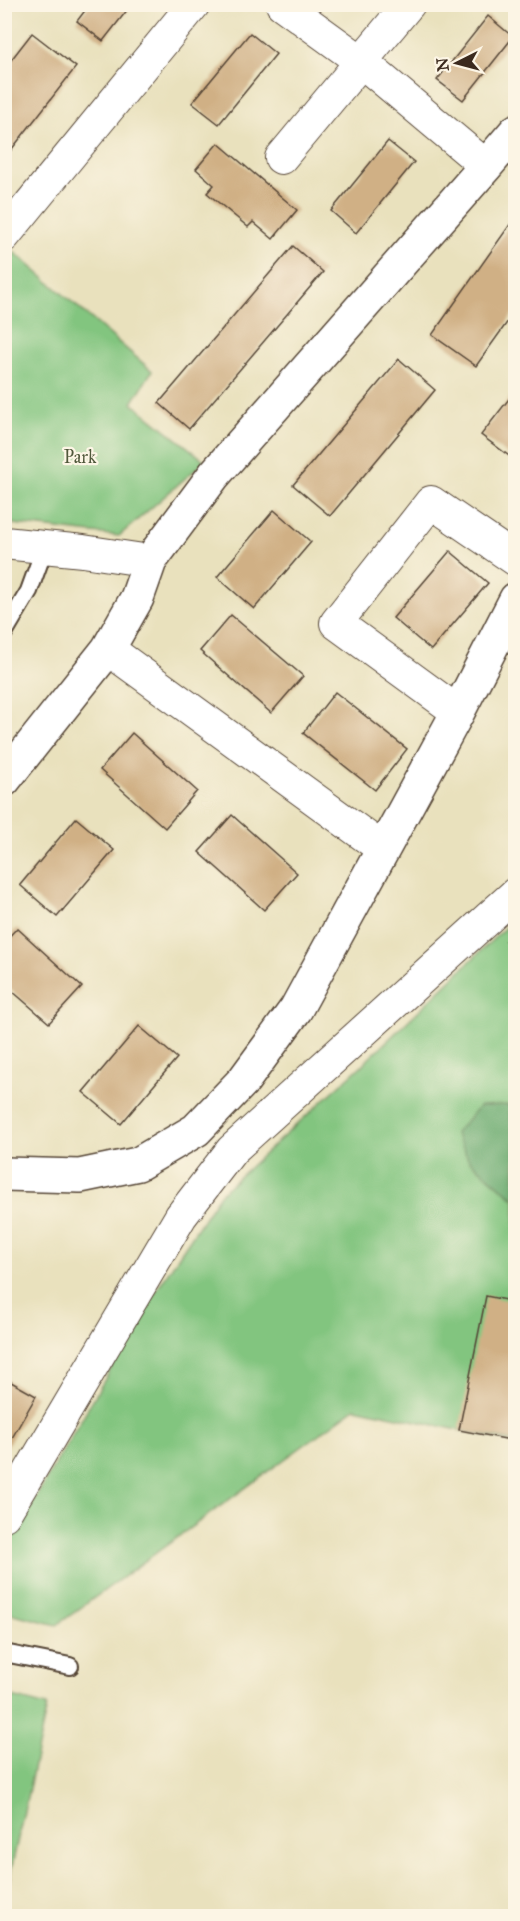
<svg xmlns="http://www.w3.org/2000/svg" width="520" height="1921" font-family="'IM FELL Great Primer',serif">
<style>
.green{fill:#82c57f;stroke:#5e784e;stroke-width:1.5}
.forest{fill:#69aa6e;stroke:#526a46;stroke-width:1.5}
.building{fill:#d0b085}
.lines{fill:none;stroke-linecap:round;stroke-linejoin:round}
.lane-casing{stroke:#554536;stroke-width:20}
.street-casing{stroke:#554536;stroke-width:34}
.secondary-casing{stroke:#554536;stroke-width:36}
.path{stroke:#554536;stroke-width:4;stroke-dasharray:4.5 4.5;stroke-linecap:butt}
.lane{stroke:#fff;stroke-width:16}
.street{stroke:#fff;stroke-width:32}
.secondary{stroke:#fff;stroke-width:33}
.labels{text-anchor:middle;stroke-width:4.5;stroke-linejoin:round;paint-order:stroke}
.park-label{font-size:18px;fill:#50583b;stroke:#fcf5e5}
</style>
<rect width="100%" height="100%" fill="#fcf5e5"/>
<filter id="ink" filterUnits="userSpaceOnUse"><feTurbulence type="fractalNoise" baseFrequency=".0167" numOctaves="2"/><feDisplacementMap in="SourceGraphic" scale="12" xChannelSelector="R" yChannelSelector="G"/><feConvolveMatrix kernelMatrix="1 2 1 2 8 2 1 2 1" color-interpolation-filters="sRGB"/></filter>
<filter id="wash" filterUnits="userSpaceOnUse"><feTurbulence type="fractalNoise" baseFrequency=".008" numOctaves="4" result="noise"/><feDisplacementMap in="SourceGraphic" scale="24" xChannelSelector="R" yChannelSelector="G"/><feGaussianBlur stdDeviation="1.35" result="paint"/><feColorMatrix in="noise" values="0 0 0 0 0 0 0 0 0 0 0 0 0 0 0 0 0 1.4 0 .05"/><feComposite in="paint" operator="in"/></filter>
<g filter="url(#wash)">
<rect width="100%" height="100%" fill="#e9e1bd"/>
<g class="green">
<polygon points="14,252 152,371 132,403 205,461 119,536 5,523 4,264"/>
<polygon points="515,918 515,1136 513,1134 508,1105 469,1160 515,1199 515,1442 355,1408 57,1625 5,1612 5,1550 161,1283 220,1194 360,1067"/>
<polygon points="5,1695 47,1706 5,1898 4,1695"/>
</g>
<polygon class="forest" points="509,1105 513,1134 515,1136 515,1199 469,1160 455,1133 480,1106"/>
<g id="blocks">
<g class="building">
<polygon points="90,4 132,4 103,41 77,21"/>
<polygon points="488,16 513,37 463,100 437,80"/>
<polygon points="32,33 76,67 4,159 4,69"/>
<polygon points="250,33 276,54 219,124 192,103"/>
<polygon points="388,141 414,162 356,233 331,211"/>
<polygon points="218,143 297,210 273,239 253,222 248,227 207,193 214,185 196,169"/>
<polygon points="516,216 516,310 476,366 432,335"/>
<polygon points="293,246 323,272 189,429 159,403"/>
<polygon points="399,359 435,390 330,516 293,485"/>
<polygon points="512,395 516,398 516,461 481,435"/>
<polygon points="274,510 311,542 254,609 217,577"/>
<polygon points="450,551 488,583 431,650 393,618"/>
<polygon points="231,615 303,676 271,713 200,651"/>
<polygon points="335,692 407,749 375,790 303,733"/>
<polygon points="132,733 197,791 165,828 100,770"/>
<polygon points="232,815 297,873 264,910 199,852"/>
<polygon points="76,818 114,850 57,917 20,885"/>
<polygon points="17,928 82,987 49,1023 4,984 4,942"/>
<polygon points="139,1026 177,1058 121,1124 83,1092"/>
<polygon points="486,1296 516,1302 516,1441 459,1430"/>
<polygon points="4,1378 36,1396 4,1452"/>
</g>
</g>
</g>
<g filter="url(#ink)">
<use href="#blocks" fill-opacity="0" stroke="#554536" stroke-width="1.5"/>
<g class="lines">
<g class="lane-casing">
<g id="lane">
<polyline points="4,633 29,591 45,547"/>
<polyline points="4,1653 70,1666"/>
</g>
</g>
<g class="street-casing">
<g id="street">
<polyline points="282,4 362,62 486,166"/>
<polyline points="281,158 409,4"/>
<polyline points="4,236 194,4"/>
<polyline points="4,543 83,551 150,561"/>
<polyline points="108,649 383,849"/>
<polyline points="458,712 336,623 431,502 516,560"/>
<polyline points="4,1515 181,1216 232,1150 516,893"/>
</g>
</g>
<g class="secondary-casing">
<g id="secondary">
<polyline points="4,780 108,649 137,598 150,561 214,475 486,166 516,131"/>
<polyline points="4,1174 80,1176 138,1164 196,1130 244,1080 296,1009 458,712 516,599"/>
</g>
</g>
<polyline class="path" points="506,939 516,949"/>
<use href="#lane" class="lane"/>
<use href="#street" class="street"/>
<use href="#secondary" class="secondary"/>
</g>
</g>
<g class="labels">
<g class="park-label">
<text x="80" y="463">Park</text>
</g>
</g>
<rect width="520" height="1921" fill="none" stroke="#fcf5e5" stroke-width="24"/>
<g transform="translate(457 63) rotate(264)" stroke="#fcf5e5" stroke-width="4.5" paint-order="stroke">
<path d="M0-4.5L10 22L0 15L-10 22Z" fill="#3b2a1e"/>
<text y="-9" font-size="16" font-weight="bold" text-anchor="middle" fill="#3b2a1e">N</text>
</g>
</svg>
